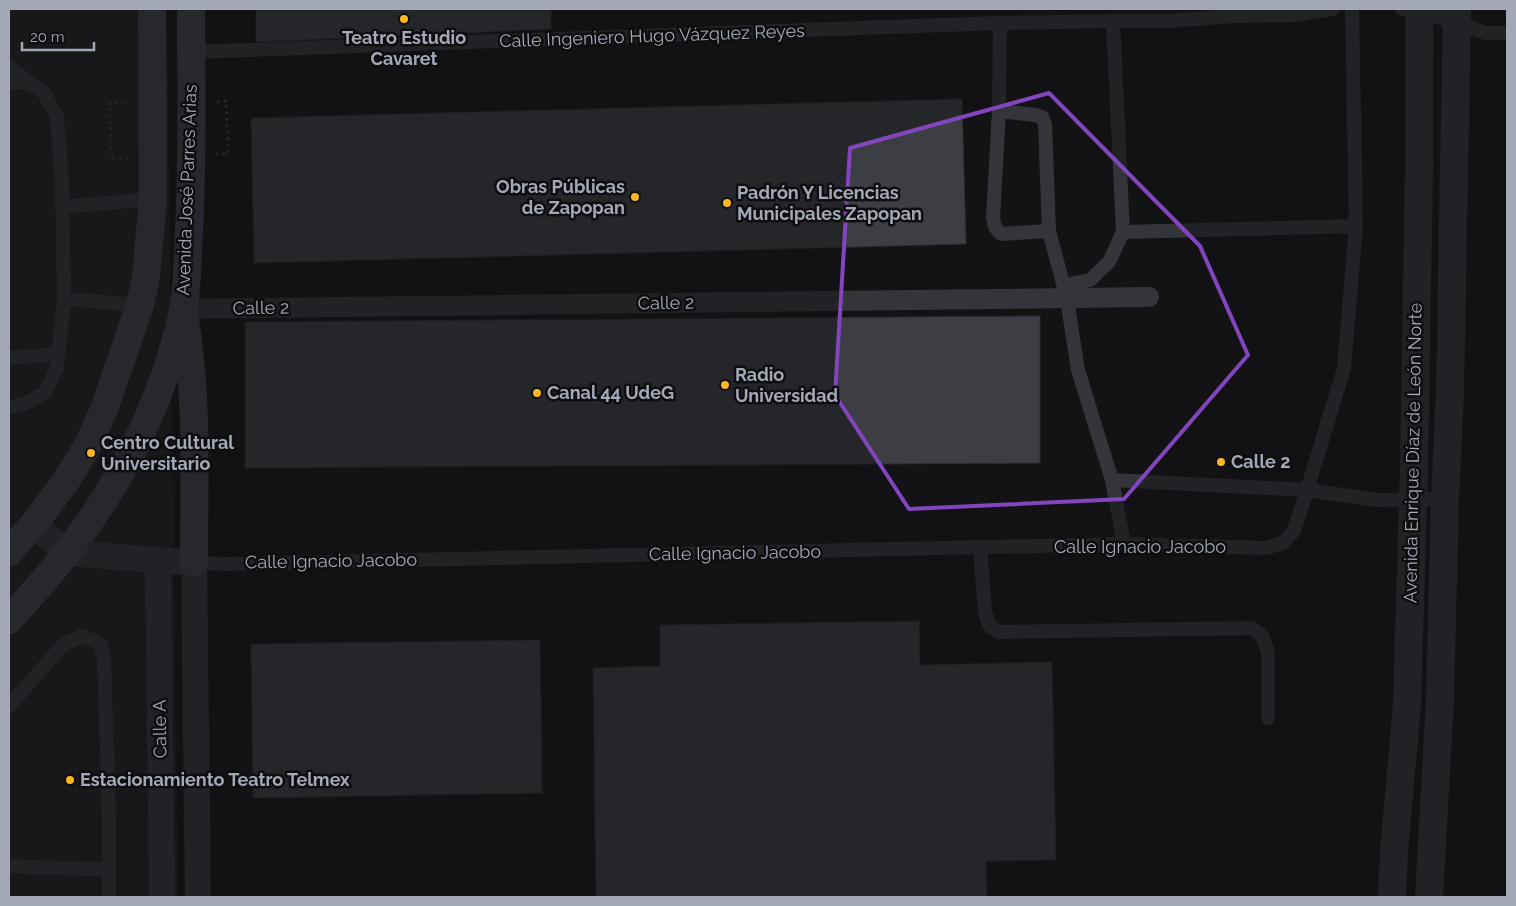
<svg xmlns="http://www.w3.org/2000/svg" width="1516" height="906" font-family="Raleway,sans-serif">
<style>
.built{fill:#1f1f22}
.building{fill:#3c3e43;stroke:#2d2d31}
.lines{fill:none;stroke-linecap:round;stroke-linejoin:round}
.path{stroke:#3a3c41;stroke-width:3;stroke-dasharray:2.5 4;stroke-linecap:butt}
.service{stroke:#34353a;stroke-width:14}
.pedestrian{stroke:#34353a;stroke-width:20}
.minor{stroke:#34353a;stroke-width:26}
.tertiary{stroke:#34353a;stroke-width:28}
.secondary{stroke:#42444a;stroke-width:28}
.marked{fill:none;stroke:#8345bd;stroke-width:4;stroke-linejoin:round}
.poi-dot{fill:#ffb621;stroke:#0e0e10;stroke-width:2}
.labels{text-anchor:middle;stroke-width:5;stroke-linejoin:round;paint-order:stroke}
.street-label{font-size:18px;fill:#a3a9b7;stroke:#0e0e10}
.poi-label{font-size:18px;font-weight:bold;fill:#a3a9b7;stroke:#0e0e10;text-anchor:start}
</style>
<rect width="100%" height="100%" fill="#131315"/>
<polygon class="built" points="9,9 167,9 178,897 9,897"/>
<g class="building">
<polygon points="256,9 551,9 551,29 256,42"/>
<polygon points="962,99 966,244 254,263 251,118"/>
<polygon points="1040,316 1040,463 245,468 245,322"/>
<polygon points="919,621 920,665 1052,662 1056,860 986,861 987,897 596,897 593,668 660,666 660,625"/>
<polygon points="540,640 542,793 253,798 251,644"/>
</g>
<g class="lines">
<g class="path">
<polyline points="216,154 228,154 226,101 217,102"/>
<polyline points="128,159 112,159 109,103 128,103"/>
</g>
<g class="service">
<polyline points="1402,9 1457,22 1485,33 1507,33"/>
<polyline points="1000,23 999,111 1035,115 1042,117 1045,124 1049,231 1067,299 1078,370 1112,480 1124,544"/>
<polyline points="191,52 1000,23 1113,21 1168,21 1234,16 1295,15 1333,9"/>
<polyline points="9,65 10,68 44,93 57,117 62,181 64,299 140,305"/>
<polyline points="9,83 28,82"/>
<polyline points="999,111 993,218 995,227 1001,234 1049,231"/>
<polyline points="62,207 153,199"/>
<polyline points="1123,232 1356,226"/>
<polyline points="1064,285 1090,280 1109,262 1123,232 1113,21"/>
<polyline points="9,358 58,354"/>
<polyline points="9,407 22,405 45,393 57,368 64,299"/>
<polyline points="1112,480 1307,490 1344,368 1356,226 1352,9"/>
<polyline points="980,548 985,611 989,625 999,632 1252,628 1262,636 1268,652 1268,718"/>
<polyline points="194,563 227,564 1124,544 1265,548 1283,543 1294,531 1307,490 1377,500 1445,499"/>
<polyline points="9,706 64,644 82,636 100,643 104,657 109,816 109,897"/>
<polyline points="9,866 109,870"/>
</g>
<polyline class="pedestrian" points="183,309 1149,297"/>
<g class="minor">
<polyline points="34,524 67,553 194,563 198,897"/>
<polyline points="158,561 162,897"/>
</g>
<g class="tertiary">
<polyline points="1392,897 1394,852 1407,704 1414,467 1419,166 1419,9"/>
<polyline points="1429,897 1440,700 1445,499 1450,393 1457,9"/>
</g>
<g class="secondary">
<path d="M185,320C198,400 194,481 194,563"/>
<polyline points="9,552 34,524 66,481 88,445 103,412 140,305 146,276 153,199 152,9"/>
<path d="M9,620C29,597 50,575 68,551C123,480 164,399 183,311C188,286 187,258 189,232C193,158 191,83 191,9"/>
</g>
</g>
<path d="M0 0H1516V906H0ZM1049,93L1200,246L1248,355L1124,499L909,509L835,395L850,148Z" fill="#131315" fill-opacity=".55" fill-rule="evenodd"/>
<path class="marked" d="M1049,93L1200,246L1248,355L1124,499L909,509L835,395L850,148Z"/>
<g class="poi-dot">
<circle cx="404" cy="19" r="5"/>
<circle cx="635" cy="197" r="5"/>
<circle cx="727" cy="203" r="5"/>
<circle cx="725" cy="385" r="5"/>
<circle cx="537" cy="393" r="5"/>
<circle cx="91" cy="453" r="5"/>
<circle cx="1221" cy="462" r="5"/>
<circle cx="70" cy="780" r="5"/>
</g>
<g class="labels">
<g class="street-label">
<text transform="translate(652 36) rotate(-2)" y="6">Calle Ingeniero Hugo Vázquez Reyes</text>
<text transform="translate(187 190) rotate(-88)" y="6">Avenida José Parres Arias</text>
<text transform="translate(666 303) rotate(-1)" y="6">Calle 2</text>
<text transform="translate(261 308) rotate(-1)" y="6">Calle 2</text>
<text transform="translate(1413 453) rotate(-89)" y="6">Avenida Enrique Díaz de León Norte</text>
<text x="1140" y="553">Calle Ignacio Jacobo</text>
<text transform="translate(735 553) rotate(-1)" y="6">Calle Ignacio Jacobo</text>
<text transform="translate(331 561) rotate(-1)" y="6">Calle Ignacio Jacobo</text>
<text transform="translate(160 729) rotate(-91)" y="6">Calle A</text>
</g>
<g class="poi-label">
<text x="404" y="44" text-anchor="middle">Teatro Estudio<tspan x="404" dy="21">Cavaret</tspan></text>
<text x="625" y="193" text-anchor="end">Obras Públicas<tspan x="625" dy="21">de Zapopan</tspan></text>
<text x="737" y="199">Padrón Y Licencias<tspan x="737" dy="21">Municipales Zapopan</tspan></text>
<text x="735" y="381">Radio<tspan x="735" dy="21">Universidad</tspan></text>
<text x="547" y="399">Canal 44 UdeG</text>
<text x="101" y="449">Centro Cultural<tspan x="101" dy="21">Universitario</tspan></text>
<text x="1231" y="468">Calle 2</text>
<text x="80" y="786">Estacionamiento Teatro Telmex</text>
</g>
</g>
<rect width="1516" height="906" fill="none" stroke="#a3a9b7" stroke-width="20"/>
<path d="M22 42v8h72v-8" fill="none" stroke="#a3a9b7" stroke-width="2.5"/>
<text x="30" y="42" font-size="15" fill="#a3a9b7" stroke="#0e0e10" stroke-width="4" paint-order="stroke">20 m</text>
</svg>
